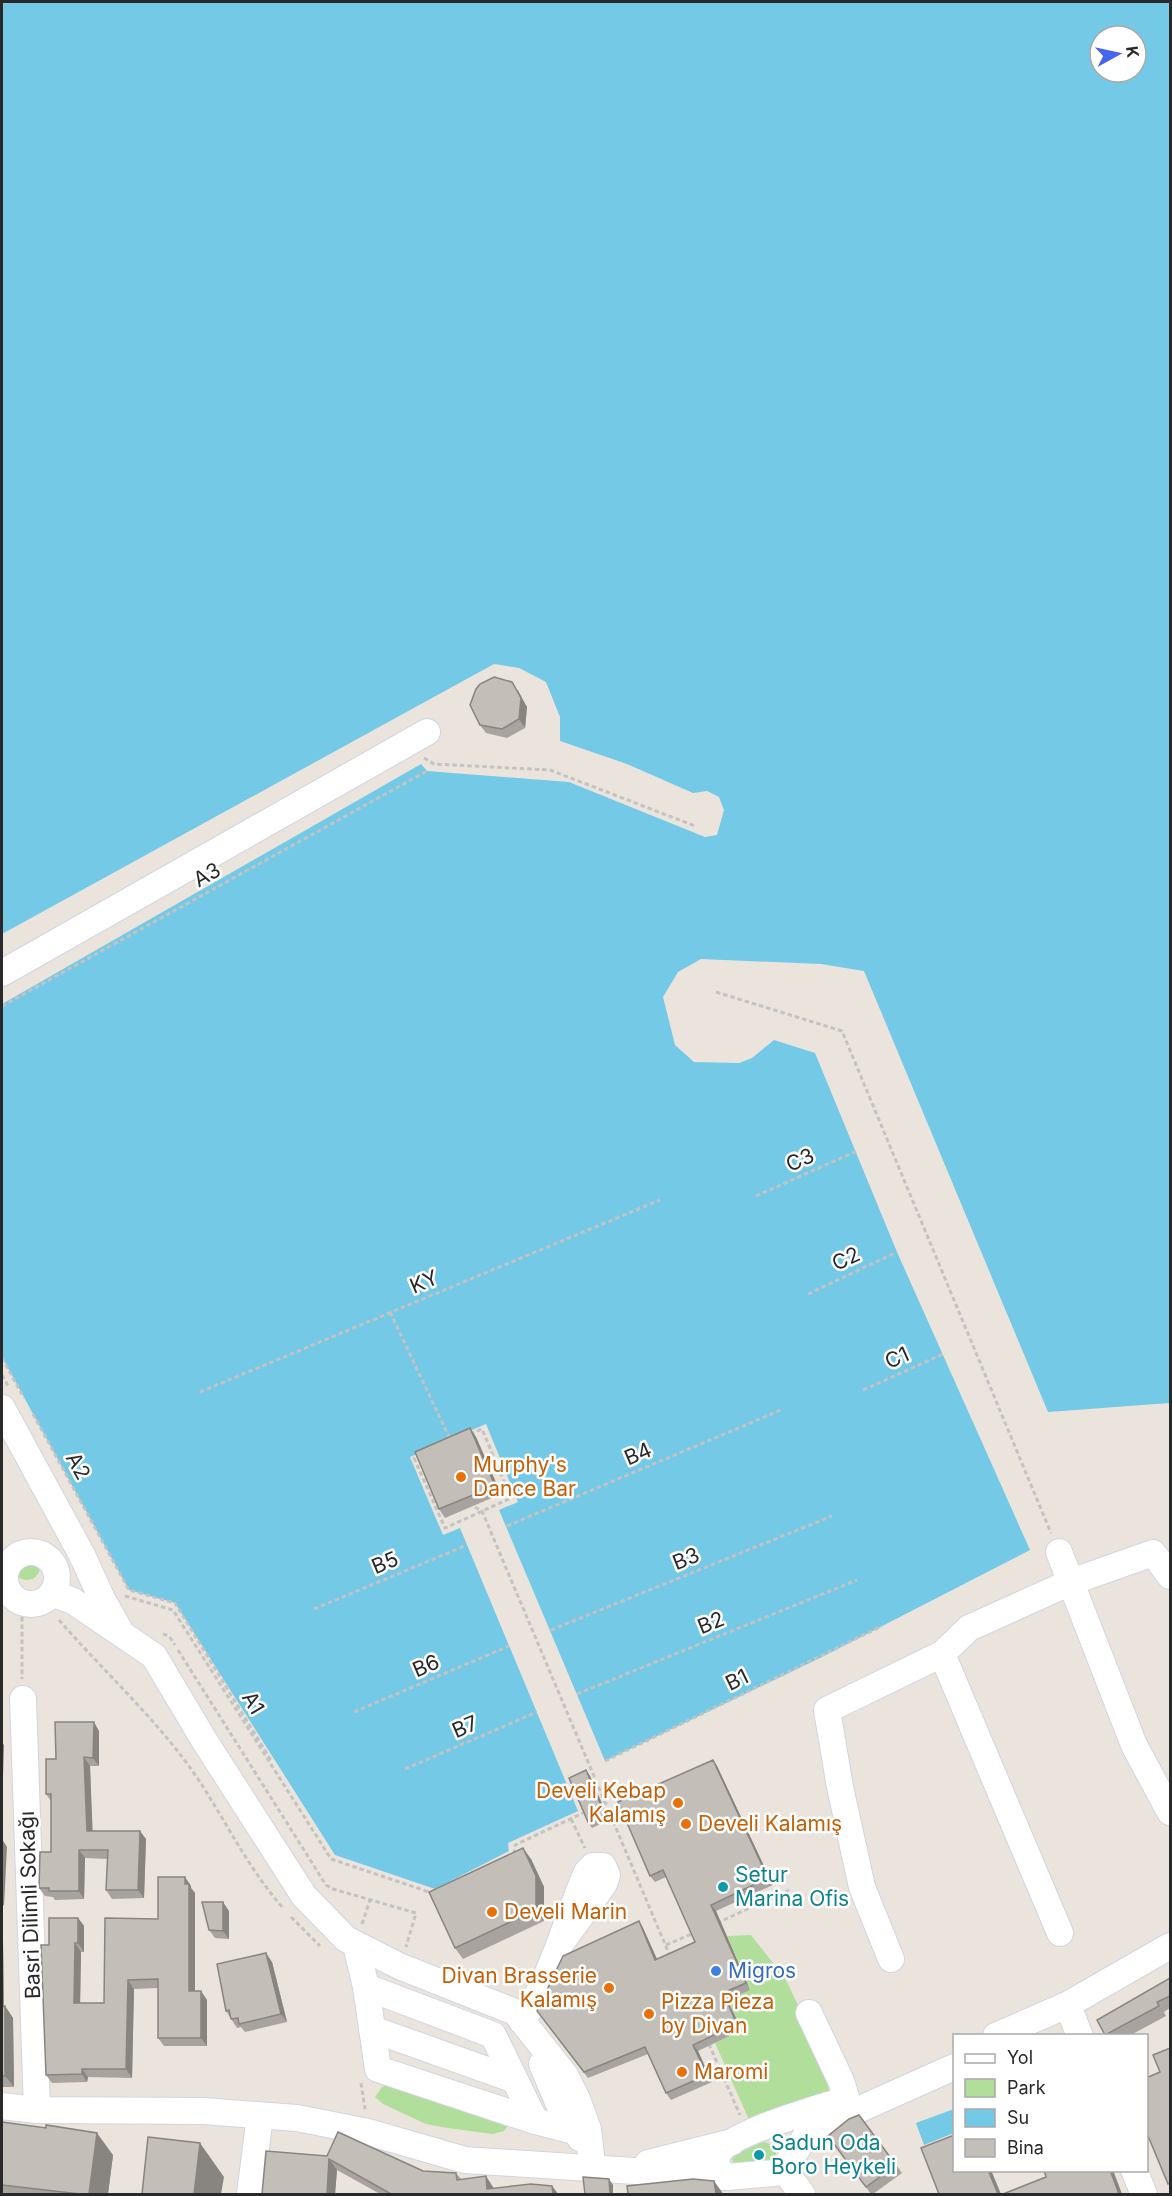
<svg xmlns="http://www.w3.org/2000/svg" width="1172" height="2196" font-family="Inter,sans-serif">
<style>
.green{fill:#b2de9b}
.water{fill:#74c9e7;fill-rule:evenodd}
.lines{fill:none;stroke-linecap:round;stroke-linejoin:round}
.minor-casing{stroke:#d1d4e1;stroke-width:28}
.path{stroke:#c3c3c3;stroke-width:3;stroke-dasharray:4.5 3;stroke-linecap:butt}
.minor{stroke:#fff;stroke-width:26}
.wall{fill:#a8a39e}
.shaded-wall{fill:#888581}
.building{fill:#c3beb8;stroke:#888581;stroke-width:1.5}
.food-dot{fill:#e8710a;stroke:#fff;stroke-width:2}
.culture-dot{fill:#0f9aa8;stroke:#fff;stroke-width:2}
.shop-dot{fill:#3f7fe0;stroke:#fff;stroke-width:2}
.labels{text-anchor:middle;stroke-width:5;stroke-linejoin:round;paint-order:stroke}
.street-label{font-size:21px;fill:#292929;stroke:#fff}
.food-label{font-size:21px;fill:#c56008;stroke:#fff;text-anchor:start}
.culture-label{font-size:21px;fill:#0d838f;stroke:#fff;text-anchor:start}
.shop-label{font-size:21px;fill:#366cbe;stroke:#fff;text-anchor:start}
</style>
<rect width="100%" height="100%" fill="#ebe4dc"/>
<g class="green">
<circle cx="27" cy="1567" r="13"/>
<polygon points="751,1935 785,1978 838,2090 750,2122 715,2043 742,2030 727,2000 750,1989 727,1936"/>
<polygon points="394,2082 512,2120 504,2131 493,2134 447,2128 426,2124 383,2104 375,2097 382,2087"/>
<path d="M761,2142C772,2142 779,2149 775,2161L733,2165L732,2155Z"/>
</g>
<g class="water">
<path d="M2,2H1170V1403L1048,1412L864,971L821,964L701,959L678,972L663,997L675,1045L694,1062L739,1063L752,1058L774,1040L815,1053L897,1252L1030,1550L820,1658L605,1761L499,1510L518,1502L486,1424L410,1457L443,1535L460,1528L578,1811L508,1843L509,1851L435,1889L335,1855L175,1603L129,1590L2,1357V1004L421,764L427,771L569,782L705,837L717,835L724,810L719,797L707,791L693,793L627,764L560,741V717L546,682L519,668L494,664L2,934ZM1100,36H1136V72H1100Z"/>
<polygon points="954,2109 954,2133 924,2145 916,2123"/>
</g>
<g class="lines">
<g class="minor-casing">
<g id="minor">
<polyline points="2,973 427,732"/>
<polyline points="2,1408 82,1555 102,1599 119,1629"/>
<polyline points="1059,1552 1134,1745 1170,1812"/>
<circle cx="31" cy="1578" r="26"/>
<polyline points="52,1593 73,1601 154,1656 204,1740 304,1896 346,1939 399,1966 515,2012 565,2075 577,2099 588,2129 591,2155"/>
<polyline points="23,1699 37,2110"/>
<polyline points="1060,1933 942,1654 969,1628 1071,1582 1153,1553 1170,1576"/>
<polyline points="356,1945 366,1987 378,2069 535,2121 574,2131"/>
<polyline points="891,1959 862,1887 840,1787 827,1710 942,1654"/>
<polyline points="366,1987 493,2035 535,2121"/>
<polyline points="809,2013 841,2081 847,2100"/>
<polyline points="1072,2016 1080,2036"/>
<path d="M522,2021C553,1975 565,1922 587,1872L593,1866H603L607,1875L604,1884L561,1943"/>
<polyline points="372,2029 515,2080"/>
<polyline points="996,2036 1067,2005 1170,1946"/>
<polyline points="542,2064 558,2102 580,2138"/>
<polyline points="2,2106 37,2110 203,2111 297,2118 368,2132 465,2160 726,2177 775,2173 786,2166 805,2137 820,2127 954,2067"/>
<polyline points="648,2163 732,2142"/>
<polyline points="786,2166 790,2178 802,2194"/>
<polyline points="1134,2170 1144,2194"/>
<path d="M726,2177C720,2172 715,2165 717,2157C723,2134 821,2108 844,2100"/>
<polyline points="250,2194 260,2116"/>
</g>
</g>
<g class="path">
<polyline points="424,758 434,764 550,770 695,826"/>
<polyline points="716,992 842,1031 1051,1533"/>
<polyline points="2,1006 427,771"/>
<polyline points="756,1196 857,1151"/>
<polyline points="808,1294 897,1252"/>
<polyline points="390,1312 451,1441"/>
<polyline points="2,1358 24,1398"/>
<polyline points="2,1375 8,1386"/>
<polyline points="863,1390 943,1354"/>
<polyline points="200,1392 660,1200"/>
<polyline points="33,1414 129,1590 175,1603 272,1762"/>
<polyline points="421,1455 414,1458 445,1528 511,1498 482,1429 470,1434"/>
<polyline points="475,1507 482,1511 670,1956"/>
<polyline points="507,1526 781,1410"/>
<polyline points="125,1596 173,1610 331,1859 432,1893"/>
<polyline points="2,1597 6,1604 22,1614 22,1679"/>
<polyline points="314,1609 467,1545"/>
<polyline points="22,1614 44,1614"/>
<path d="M59,1620C105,1673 158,1720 198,1779C227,1823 249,1870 284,1909"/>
<polyline points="551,1630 832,1516"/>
<polyline points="163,1634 169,1636 175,1645"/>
<polyline points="178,1650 326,1885 333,1889 416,1913 406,1947"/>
<polyline points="577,1694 857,1580"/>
<polyline points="354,1712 509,1646"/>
<polyline points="605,1761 882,1626"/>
<polyline points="405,1769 537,1712"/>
<polyline points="571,1819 585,1848"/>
<polyline points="514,1854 515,1845 583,1813"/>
<polyline points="291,1917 320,1946"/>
<polyline points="717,1923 789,1890"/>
<polyline points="362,1924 370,1900"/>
<polyline points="666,1945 694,1933"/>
<polyline points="709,2044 740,2115"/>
<polyline points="361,2083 365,2109"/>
</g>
<use href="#minor" class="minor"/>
</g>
<g class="wall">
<polygon points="518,690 527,707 525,728 507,738 486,733 480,725"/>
<polygon points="470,1428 476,1437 501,1494 445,1518 439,1509"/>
<polygon points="99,1731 99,1766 90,1766 92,1831 146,1839 144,1898 112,1899 106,1890 107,1859 85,1858 84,1899 55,1900 53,1897 45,1896 39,1888 51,1852 51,1801 46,1794 56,1759"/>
<polygon points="713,1760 717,1766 773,1885 716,1911 750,1990 727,2000 742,2030 698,2051 712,2082 671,2100 666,2093 648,2054 588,2078 537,2011 639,1921 643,1928 657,1959 695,1942 666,1877 655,1882 650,1876"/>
<polygon points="586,1770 590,1776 609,1820 592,1828 588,1822"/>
<polygon points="531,1859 544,1887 544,1921 463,1959 455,1948"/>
<polygon points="191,1886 191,1888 195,1893 195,1991 207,2000 207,2046 164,2046 158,2038 158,1988 134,1989 132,2078 88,2077 87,2082 52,2083 46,2075 49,1945 78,1918 84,1926 84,1952 81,1952 80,2003 104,2003 158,1919"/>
<polygon points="229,1911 229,1939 215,1938 209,1930"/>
<polygon points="2,1938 3,1940 4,2007 5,2006 13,2018 14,2087 2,2087"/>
<polygon points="272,1962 287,2022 245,2032 241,2027 237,2028 226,2011"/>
<polygon points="1170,1978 1170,2008 1164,2012 1166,2016 1129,2036 1105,2036"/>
<polygon points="859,2115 902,2173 873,2194 871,2194 828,2136"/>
<polygon points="2,2122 113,2155 108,2194 2,2194"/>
<polygon points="266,2151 423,2171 456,2173 461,2179 493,2188 552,2186 558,2194 380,2194 337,2170 335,2194 262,2194"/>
</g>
<g class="shaded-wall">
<polygon points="512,682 527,707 525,728 519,719"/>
<polygon points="470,1428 476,1437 501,1494 495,1486"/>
<polygon points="94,1722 99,1731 99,1766 93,1758"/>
<polygon points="2,1742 4,1745 2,1810"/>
<polygon points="84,1757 90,1766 93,1840 87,1831"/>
<polygon points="713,1760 717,1766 773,1885 768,1878"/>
<polygon points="586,1770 590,1776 609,1820 605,1815"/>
<polygon points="140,1831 146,1839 144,1898 138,1890"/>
<polygon points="2,1839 7,1847 4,1906 2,1903"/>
<polygon points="523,1848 531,1859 544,1887 544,1921 536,1910"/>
<polygon points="79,1850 85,1858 84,1899 79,1891"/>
<polygon points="185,1877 191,1886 191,1888 195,1893 195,2000 189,1991"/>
<polygon points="223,1902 229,1911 229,1939 223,1931"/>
<polygon points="711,1905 716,1911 750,1990 746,1983"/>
<polygon points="78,1918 84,1926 84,1952 78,1943"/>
<polygon points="639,1921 643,1928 660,1966 655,1960"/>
<polygon points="2,1938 3,1940 4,2018 2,2015"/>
<polygon points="75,1943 81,1952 80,2011 74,2003"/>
<polygon points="266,1953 272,1962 287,2022 281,2014"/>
<polygon points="128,1980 134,1989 132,2078 126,2069"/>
<polygon points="201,1991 207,2000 207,2046 201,2038"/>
<polygon points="723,1993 727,2000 742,2030 737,2024"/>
<polygon points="5,2006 13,2018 14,2087 5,2076"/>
<polygon points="693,2045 698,2051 712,2082 707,2075"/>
<polygon points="82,2069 88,2077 87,2082 82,2074"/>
<polygon points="97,2133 113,2155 108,2194 89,2194"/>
<polygon points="200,2143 224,2177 221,2194 194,2194"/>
<polygon points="329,2159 337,2170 335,2194 327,2194"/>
<polygon points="988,2170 991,2170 1001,2194 998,2194"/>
<polygon points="1110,2170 1113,2170 1122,2194 1119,2194"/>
<polygon points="486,2176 493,2187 494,2194 487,2189"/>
<polygon points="609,2179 613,2185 613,2194 610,2194"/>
<polygon points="714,2181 722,2192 722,2194 716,2194"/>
<polygon points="552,2186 558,2194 553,2194"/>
</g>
<g class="building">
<polygon points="494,677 512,682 521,698 519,719 502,729 480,725 470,705 476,689 480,684"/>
<polygon points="470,1428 495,1486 439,1509 415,1452"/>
<polygon points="55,1722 94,1722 93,1758 84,1757 87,1831 140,1831 138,1890 106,1890 108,1850 79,1850 79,1891 49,1891 49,1888 39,1888 40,1852 51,1852 51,1794 46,1794 46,1759 56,1759"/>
<polygon points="713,1760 768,1878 711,1905 746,1983 723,1993 737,2024 693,2045 707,2075 666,2093 645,2047 584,2072 537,2011 563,1956 639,1921 655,1960 695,1942 663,1870 650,1876 618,1802"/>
<polygon points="586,1770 605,1815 588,1822 569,1778"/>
<polygon points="523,1848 536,1876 536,1910 455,1948 429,1892"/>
<polygon points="158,1877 185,1877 185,1884 189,1884 189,1991 201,1991 201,2038 158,2038 158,1979 128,1980 126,2069 82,2069 82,2074 46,2075 41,1945 49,1945 49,1918 78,1918 78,1943 75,1943 74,2003 104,2003 105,1918 158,1919"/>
<polygon points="202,1902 223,1902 223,1931 209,1930"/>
<polygon points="266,1953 281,2014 239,2024 238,2018 231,2019 229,2010 226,2011 217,1964"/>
<polygon points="1170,1978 1170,1996 1157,2002 1159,2006 1105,2035 1097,2020"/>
<polygon points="5,2006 5,2076 2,2076 2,2007"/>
<polygon points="1170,2048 1170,2183 1168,2184 1146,2131 1146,2078 1160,2072 1153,2055"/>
<polygon points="859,2115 896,2165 866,2187 828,2136 849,2119"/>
<polygon points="2,2122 46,2128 46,2125 97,2133 89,2194 80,2194 2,2185"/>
<polygon points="338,2132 423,2171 456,2173 457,2180 486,2176 487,2189 531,2184 552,2186 553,2194 391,2194 329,2159 327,2194 262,2194 266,2151 327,2156"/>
<polygon points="954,2135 954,2170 988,2170 998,2194 939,2194 921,2148"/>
<polygon points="148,2137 200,2143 194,2194 142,2194"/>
<polygon points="1044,2170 1110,2170 1119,2194 1003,2194 1046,2177"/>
<polygon points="583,2177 609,2179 610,2194 585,2194"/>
<polygon points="693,2179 714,2181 716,2194 628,2194 627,2186"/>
</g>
<g class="food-dot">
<circle cx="461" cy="1477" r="6"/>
<circle cx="678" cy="1803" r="6"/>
<circle cx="686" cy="1824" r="6"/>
<circle cx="492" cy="1912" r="6"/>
<circle cx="609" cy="1988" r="6"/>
<circle cx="649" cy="2014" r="6"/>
<circle cx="682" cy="2072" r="6"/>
</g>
<g class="culture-dot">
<circle cx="723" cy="1887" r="6"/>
<circle cx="759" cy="2155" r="6"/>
</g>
<circle class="shop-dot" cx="716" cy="1971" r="6"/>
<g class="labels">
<g class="street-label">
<text transform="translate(207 875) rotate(-29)" y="7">A3</text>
<text transform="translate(800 1160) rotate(-24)" y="7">C3</text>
<text transform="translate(846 1259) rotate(-25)" y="7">C2</text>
<text transform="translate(424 1282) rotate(-23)" y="7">KY</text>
<text transform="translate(897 1358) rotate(-24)" y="7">C1</text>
<text transform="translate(638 1454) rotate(-23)" y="7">B4</text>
<text transform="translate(78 1466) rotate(61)" y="7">A2</text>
<text transform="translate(686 1559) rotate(-22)" y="7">B3</text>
<text transform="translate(385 1563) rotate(-23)" y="7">B5</text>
<text transform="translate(711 1623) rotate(-22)" y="7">B2</text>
<text transform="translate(426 1666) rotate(-23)" y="7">B6</text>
<text transform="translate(737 1680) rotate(-26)" y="7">B1</text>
<text transform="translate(253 1703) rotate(59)" y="7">A1</text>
<text transform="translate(465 1727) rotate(-23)" y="7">B7</text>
<text transform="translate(30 1905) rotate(-92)" y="7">Basri Dilimli Sokağı</text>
</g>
<g class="food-label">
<text x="473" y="1472">Murphy's<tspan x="473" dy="24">Dance Bar</tspan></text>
<text x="666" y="1798" text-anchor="end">Develi Kebap<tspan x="666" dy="24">Kalamış</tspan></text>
<text x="698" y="1831">Develi Kalamış</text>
<text x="504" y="1919">Develi Marin</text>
<text x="597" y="1983" text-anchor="end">Divan Brasserie<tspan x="597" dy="24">Kalamış</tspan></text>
<text x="661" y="2009">Pizza Pieza<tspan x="661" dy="24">by Divan</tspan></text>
<text x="694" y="2079">Maromi</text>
</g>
<g class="culture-label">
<text x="735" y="1882">Setur<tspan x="735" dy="24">Marina Ofis</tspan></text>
<text x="771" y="2150">Sadun Oda<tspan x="771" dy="24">Boro Heykeli</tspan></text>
</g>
<g class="shop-label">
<text x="728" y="1978">Migros</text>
</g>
</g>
<rect width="1172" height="2196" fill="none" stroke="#292929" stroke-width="6"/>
<rect x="953" y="2034" width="195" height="138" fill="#ffffff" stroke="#a9a9a9" stroke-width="1.5"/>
<rect x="965" y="2054" width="30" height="9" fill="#ffffff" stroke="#a9a9a9" stroke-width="1.5"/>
<text x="1007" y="2064" font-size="18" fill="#292929">Yol</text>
<rect x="965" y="2079" width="30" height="18" fill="#b2de9b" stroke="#a9a9a9" stroke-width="1.5"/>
<text x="1007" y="2094" font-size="18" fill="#292929">Park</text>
<rect x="965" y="2109" width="30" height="18" fill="#74c9e7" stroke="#a9a9a9" stroke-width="1.5"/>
<text x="1007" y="2124" font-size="18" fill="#292929">Su</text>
<rect x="965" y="2139" width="30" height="18" fill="#c3beb8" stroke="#a9a9a9" stroke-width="1.5"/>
<text x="1007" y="2154" font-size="18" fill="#292929">Bina</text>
<g transform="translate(1118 54) rotate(82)"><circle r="28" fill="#ffffff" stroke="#a9a9a9" stroke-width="1.5"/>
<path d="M0-4.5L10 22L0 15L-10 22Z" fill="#4564ef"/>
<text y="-9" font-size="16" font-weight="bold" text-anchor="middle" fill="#292929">K</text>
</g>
</svg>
